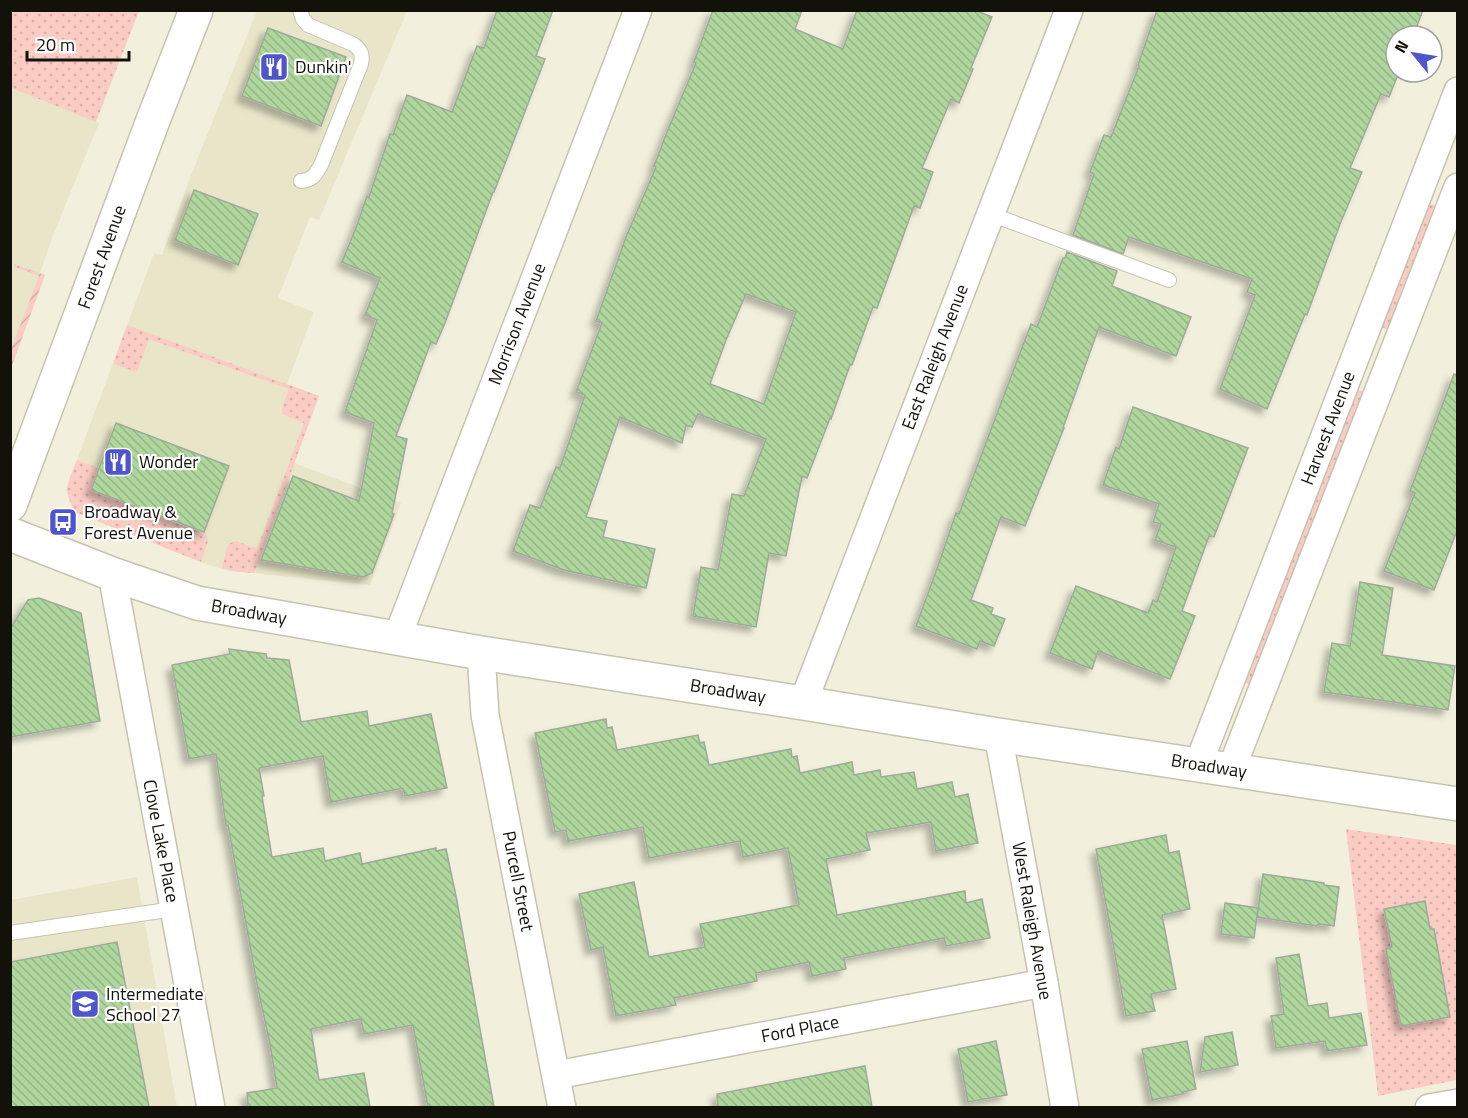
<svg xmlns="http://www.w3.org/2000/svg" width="1468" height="1118" font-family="'Titillium Web',sans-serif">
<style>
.built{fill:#e8e5c9}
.grass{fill:url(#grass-dots)}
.garden{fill:url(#garden-furrows)}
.building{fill:url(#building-back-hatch);stroke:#9fab9a;stroke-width:1.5;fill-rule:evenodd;filter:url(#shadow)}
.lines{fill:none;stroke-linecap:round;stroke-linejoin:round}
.lane-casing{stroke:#c6c3b0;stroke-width:16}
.street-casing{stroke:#c6c3b0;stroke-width:30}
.secondary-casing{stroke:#c6c3b0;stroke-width:36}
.lane{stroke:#fff;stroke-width:14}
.street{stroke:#fff;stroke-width:27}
.secondary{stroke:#fff;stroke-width:33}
.labels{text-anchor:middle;stroke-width:4.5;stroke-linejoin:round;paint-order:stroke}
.poi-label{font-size:18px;fill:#12110a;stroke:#fff;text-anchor:start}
.street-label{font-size:18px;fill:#12110a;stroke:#fff}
</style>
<defs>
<pattern id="grass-dots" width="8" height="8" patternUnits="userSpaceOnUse" patternTransform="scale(1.5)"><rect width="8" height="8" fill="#fbccc3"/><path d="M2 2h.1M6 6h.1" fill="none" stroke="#d6aea6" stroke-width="1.8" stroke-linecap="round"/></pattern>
<pattern id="garden-furrows" width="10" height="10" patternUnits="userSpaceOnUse" patternTransform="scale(1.5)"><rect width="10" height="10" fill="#fbccc3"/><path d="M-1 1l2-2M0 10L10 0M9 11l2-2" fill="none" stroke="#d6aea6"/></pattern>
<pattern id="building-back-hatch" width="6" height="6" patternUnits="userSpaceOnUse" patternTransform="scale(1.5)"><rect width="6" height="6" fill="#aed69d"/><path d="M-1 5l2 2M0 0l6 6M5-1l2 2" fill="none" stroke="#95b786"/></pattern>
<filter id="shadow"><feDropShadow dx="-5.5" dy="5.5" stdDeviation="3" flood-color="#0004"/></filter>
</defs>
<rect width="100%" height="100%" fill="#f2f0dc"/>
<g class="built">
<polygon points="257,11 407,11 319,220 310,217 278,298 314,312 287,384 319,396 294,463 401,503 370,585 231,571 208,565 77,513 70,503 66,489 154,253 162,255 193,170"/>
<polygon points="11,88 99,123 52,238 40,273 45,275 11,368"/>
<polygon points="137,877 177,1107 11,1108 11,900"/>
</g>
<g class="grass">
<polygon points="10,11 139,11 96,122 11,88"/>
<polygon points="1433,204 1437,208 1390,329 1387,330 1382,327 1382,324 1426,210 1429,205"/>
<polygon points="127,325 319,396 254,573 231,571 222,568 227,548 230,543 236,541 257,549 304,423 282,414 282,408 289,389 149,339 137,372 113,364"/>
<polygon points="1357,390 1360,390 1364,393 1250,685 1244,682"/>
<path d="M77,460L99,468L91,490L206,534L208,541L201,562L77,513C61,490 68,484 77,460Z"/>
<polygon points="1346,829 1457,845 1457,1080 1378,1096"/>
</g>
<polygon class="garden" points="14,264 45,275 11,368 11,349 39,276 15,267"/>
<g class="building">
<polygon points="497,10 553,10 536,56 545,59 506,161 494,192 493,192 445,323 436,344 431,342 396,436 407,439 392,513 394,514 372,573 363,577 261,560 293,476 359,501 374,423 345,412 377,320 365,315 380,278 342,262 357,225 367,196 369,197 390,134 393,135 407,95 452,112 477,46 484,48"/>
<path d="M713,10H802L795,29L843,49L857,10H975L992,17L971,68L973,69L959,103L951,99L922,168L933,172L920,208L914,206L877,308L873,307L852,365H850L831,419L830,418L807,478L802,476L786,556L769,553L756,627L693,616L701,567L718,570L732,494L744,496L766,439L698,414L692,427L686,425L682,443L620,417L586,517L607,521L603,537L655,549L646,588L564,570L513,551L530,505L540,508L556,467L560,468L585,395L576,392L602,323L596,321L626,237L656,167L654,166L667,132L696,63L694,62ZM746,294L796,312L764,404L710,384L726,340Z"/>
<polygon points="1157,10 1423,10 1413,36 1396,36 1396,72 1399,72 1389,97 1381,94 1350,168 1362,172 1340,224 1307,315 1305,314 1267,409 1220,389 1255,295 1247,292 1252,279 1129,237 1123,254 1073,235 1094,174 1090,172 1104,135 1111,137 1139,66 1138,65"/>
<polygon points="268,28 346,57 321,126 242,96"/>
<polygon points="194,190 258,214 238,265 175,240"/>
<polygon points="1067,252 1117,271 1112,286 1191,317 1176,356 1099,327 1063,428 1064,428 1025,526 1001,517 971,600 993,608 991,614 1005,619 994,646 980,641 977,649 916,626 938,566 956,513 959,514 1031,324 1037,327 1063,258 1065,258"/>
<polygon points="1454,374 1458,375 1458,528 1434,590 1384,571 1415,493 1410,491"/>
<polygon points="1133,407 1248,448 1214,537 1209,536 1182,611 1195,616 1170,679 1098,651 1092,669 1050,653 1076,586 1148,613 1153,600 1157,602 1176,547 1155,540 1161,524 1153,522 1159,504 1103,485 1116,447 1119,449"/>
<polygon points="116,423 229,466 204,532 91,490"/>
<polygon points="1360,582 1393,588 1382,655 1455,666 1448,710 1324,692 1332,643 1350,646"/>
<polygon points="39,598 81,613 100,721 10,737 10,629 28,600"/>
<polygon points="229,649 266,654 267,658 289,660 301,722 367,711 369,726 431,714 447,788 405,796 403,788 331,802 323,756 259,768 264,796 262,796 272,857 323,848 325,861 360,853 362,864 436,848 436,851 446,849 456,896 494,1107 428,1107 413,1025 364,1034 361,1019 311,1029 319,1080 364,1073 370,1107 248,1107 247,1093 277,1088 270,1044 257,984 228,825 226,826 216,754 189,759 172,665 230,654"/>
<polygon points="606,719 607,728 612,727 617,750 698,735 700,743 704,742 709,765 791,749 792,757 797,756 800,773 852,762 854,775 880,770 881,777 914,772 917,789 952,782 955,797 968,794 978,843 936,851 931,822 866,833 870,850 826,859 837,915 965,891 966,903 982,899 990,938 946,946 944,938 844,958 846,969 812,976 809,962 756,973 757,981 674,998 676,1005 616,1016 603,947 591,950 579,894 634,882 649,957 705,947 700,924 799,905 788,848 743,857 740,841 649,858 643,827 568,841 566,830 555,832 535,733"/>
<polygon points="1166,835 1169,853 1179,851 1190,909 1162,915 1176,989 1151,994 1155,1011 1126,1016 1096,849"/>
<polygon points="1263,874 1324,883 1324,885 1339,887 1334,926 1318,924 1317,926 1257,917"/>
<polygon points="1425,901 1430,929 1434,929 1450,1017 1401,1026 1386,949 1392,947 1384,909"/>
<polygon points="1225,903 1258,908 1254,938 1221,934"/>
<polygon points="117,942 149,1107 10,1107 10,962"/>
<polygon points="1299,954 1308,1006 1327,1003 1329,1018 1361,1013 1367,1045 1327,1051 1325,1041 1276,1048 1271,1016 1284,1014 1276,958"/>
<polygon points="1232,1032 1238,1065 1200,1072 1205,1037"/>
<polygon points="996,1041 1007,1095 968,1102 958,1049"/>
<polygon points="1187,1041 1196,1089 1183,1092 1183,1094 1152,1100 1142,1049"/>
<polygon points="865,1066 872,1107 718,1107 717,1094"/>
</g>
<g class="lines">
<g class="lane-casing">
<g id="lane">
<path d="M300,10L303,19L308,25L353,44C361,50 363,54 361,64L321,165C315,175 313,180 301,181"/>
<polyline points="990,214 1169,280"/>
<polyline points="10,933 174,909"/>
</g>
</g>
<g class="street-casing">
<g id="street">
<polyline points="112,574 211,1108"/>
<polyline points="397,638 638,10"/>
<polyline points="481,653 485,715 562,1108"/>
<polyline points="803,703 1069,10"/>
<polyline points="998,735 1044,983 1065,1108"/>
<polyline points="1198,765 1458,91"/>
<polyline points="1231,770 1458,187"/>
<polyline points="556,1075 1044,983"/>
<polyline points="1429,1108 1458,1103"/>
</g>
</g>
<g class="secondary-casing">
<g id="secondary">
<polyline points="10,505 152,123 196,10"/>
<polyline points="10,534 112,574 197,603 481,653 803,703 998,735 1458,804"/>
</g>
</g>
<use href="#lane" class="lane"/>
<use href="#street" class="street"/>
<use href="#secondary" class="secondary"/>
</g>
<defs>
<g id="restaurant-square" transform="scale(1.5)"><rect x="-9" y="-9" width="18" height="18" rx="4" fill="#4f55cb" stroke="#fff"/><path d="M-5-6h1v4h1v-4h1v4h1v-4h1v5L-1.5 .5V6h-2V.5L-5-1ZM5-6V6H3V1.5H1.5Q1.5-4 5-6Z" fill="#fff"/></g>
<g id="bus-square" transform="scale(1.5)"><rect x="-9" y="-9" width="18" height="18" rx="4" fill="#4f55cb" stroke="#fff"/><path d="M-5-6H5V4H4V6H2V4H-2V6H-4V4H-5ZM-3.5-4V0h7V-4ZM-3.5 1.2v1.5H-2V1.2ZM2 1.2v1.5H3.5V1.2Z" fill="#fff"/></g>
<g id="school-square" transform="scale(1.5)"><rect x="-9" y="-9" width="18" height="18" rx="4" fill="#4f55cb" stroke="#fff"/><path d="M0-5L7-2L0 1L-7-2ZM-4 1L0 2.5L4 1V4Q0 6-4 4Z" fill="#fff"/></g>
</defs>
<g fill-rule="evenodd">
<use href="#restaurant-square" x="274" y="67"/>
<use href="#restaurant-square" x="118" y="462"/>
<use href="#bus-square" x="63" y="522"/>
<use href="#school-square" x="85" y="1004"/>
</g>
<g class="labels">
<g class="poi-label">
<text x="295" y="73">Dunkin'</text>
<text x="139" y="468">Wonder</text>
<text x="84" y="518">Broadway &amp;<tspan x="84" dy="21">Forest Avenue</tspan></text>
<text x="106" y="1000">Intermediate<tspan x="106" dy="21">School 27</tspan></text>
</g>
<g class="street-label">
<text transform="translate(102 257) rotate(-70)" y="6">Forest Avenue</text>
<text transform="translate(517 324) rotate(-69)" y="6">Morrison Avenue</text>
<text transform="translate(935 357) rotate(-69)" y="6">East Raleigh Avenue</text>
<text transform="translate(1328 428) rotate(-69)" y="6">Harvest Avenue</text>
<text transform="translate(249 612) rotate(10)" y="6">Broadway</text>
<text transform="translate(728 691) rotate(9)" y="6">Broadway</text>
<text transform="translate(1209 766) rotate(9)" y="6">Broadway</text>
<text transform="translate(161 841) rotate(79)" y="6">Clove Lake Place</text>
<text transform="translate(518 881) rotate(79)" y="6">Purcell Street</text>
<text transform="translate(1032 921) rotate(80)" y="6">West Raleigh Avenue</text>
<text transform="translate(800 1029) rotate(-11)" y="6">Ford Place</text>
</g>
</g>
<rect width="1468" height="1118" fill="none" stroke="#12110a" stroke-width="24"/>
<g transform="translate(1414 54) rotate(300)"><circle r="28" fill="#ffffff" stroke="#a0a09d" stroke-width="1.5"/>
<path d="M0-4.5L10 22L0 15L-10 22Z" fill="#4f55cb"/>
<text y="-9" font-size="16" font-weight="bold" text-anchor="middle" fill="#12110a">N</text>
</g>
<path d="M27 51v9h102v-9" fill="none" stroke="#12110a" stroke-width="3"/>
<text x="36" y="51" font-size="18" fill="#12110a" stroke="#ffffff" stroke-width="4.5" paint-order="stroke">20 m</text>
</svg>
